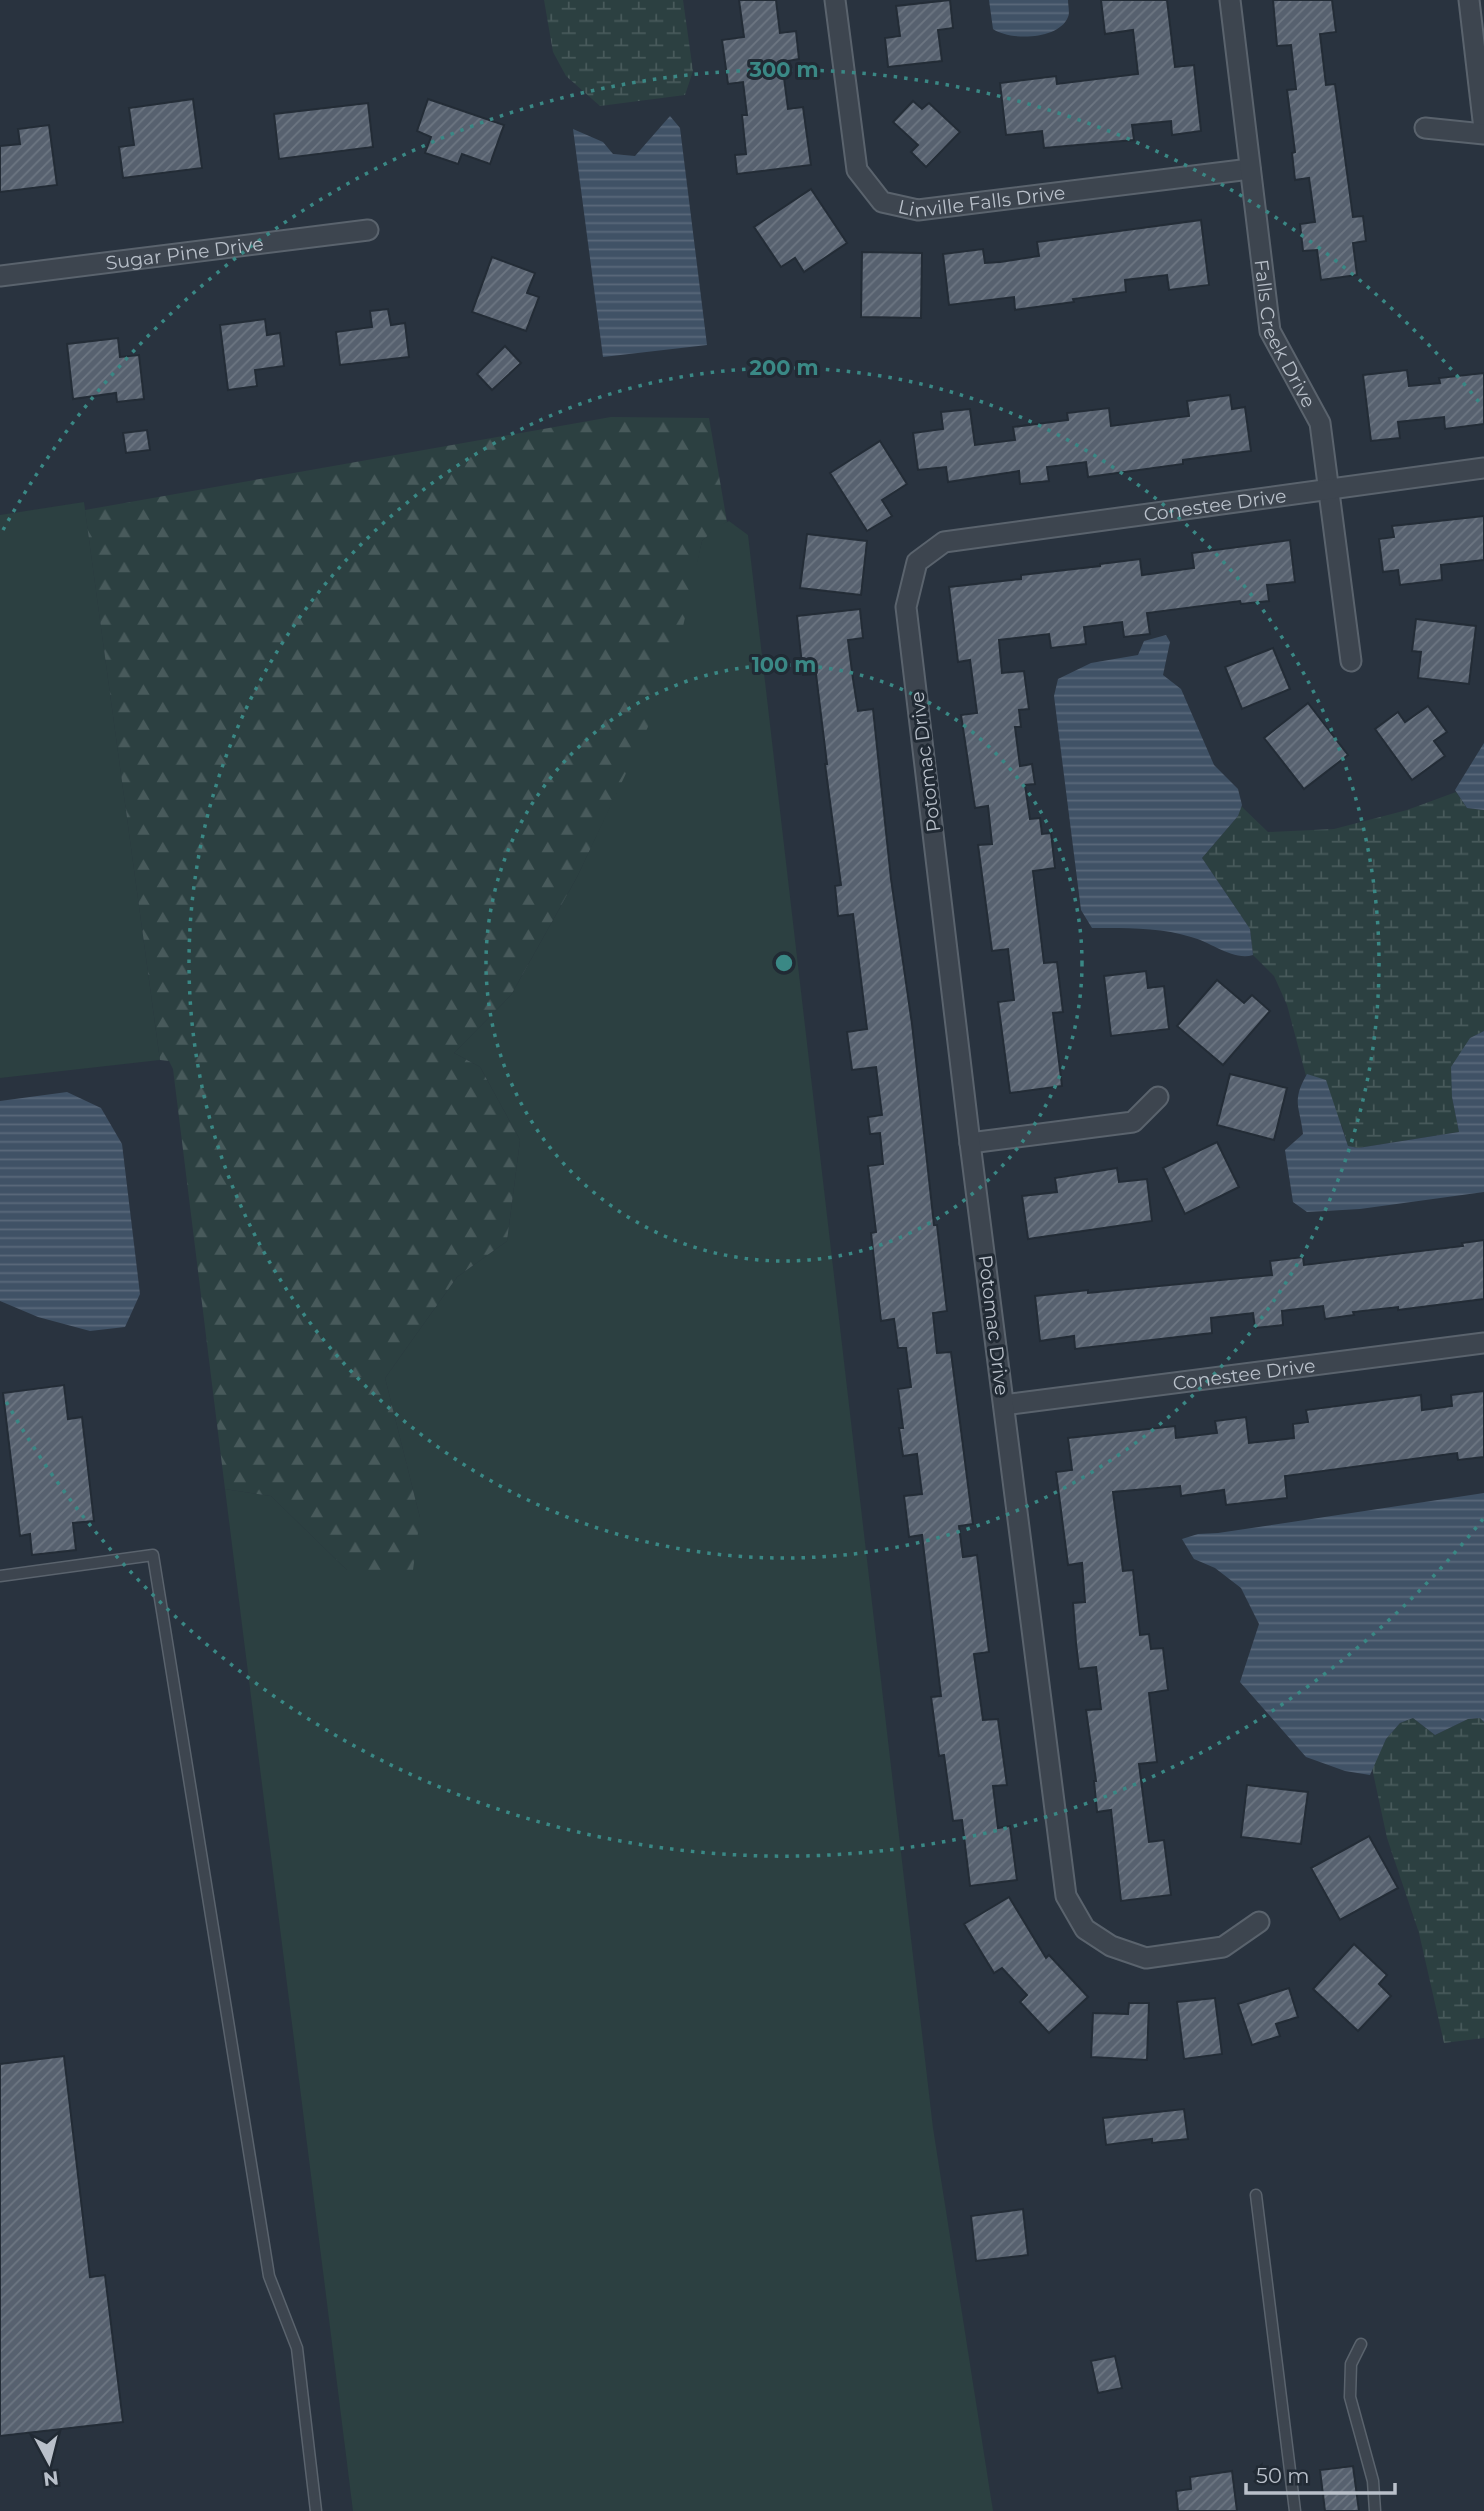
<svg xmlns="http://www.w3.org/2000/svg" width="1484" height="2511" font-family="Montserrat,sans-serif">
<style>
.green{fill:#2c4041}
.forest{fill:url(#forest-firs)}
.wetland{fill:url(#wetland-marsh)}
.water{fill:url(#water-rules)}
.building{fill:url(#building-hatch);stroke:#232c36;stroke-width:2}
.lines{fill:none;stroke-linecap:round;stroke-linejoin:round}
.lane-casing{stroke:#5a636d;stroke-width:13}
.street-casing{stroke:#5a636d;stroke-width:23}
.lane{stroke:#3d454f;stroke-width:10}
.street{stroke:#3d454f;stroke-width:19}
.ring{fill:none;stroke:#3a8885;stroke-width:3.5;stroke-dasharray:3.5 7}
.labels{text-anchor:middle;stroke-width:6;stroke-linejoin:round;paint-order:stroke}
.street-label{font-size:19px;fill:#b9c0ca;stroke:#212a34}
.centre{fill:#3a8885;stroke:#212a34;stroke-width:3.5}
.ring-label{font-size:21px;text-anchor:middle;font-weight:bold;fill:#3a8885;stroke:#212a34;stroke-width:6;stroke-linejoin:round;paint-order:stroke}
</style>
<defs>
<pattern id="forest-firs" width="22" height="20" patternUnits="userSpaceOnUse" patternTransform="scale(1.75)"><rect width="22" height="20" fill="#2c4041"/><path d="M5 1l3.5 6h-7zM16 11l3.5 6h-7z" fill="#485a5b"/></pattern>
<pattern id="wetland-marsh" width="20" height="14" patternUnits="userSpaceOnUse" patternTransform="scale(1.75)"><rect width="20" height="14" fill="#2c4041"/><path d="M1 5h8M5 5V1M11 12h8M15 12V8" fill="none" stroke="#485a5b"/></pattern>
<pattern id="water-rules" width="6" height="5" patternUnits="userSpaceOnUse" patternTransform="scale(1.75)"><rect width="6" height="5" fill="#405266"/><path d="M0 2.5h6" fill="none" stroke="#5a697b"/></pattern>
<pattern id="building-hatch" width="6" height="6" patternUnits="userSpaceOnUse" patternTransform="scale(1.75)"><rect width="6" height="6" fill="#57616f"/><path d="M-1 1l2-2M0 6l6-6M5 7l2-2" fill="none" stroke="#6d7682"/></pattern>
</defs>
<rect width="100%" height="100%" fill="#29333f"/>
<g class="green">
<polygon points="84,502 160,1060 0,1078 0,515"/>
<polygon points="729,521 748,535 933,2128 993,2511 353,2511 225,1489 271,1496 347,1570 420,1518 385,1378 457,1277 507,1241 520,1140 480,1067 454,1053 511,995 577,877 631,761 688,598 702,541 717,526"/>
</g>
<polygon class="forest" points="611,417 709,418 727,522 717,527 702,541 672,676 577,877 511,995 454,1053 480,1067 520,1140 507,1241 457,1277 385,1378 420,1518 413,1570 347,1570 271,1496 225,1489 173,1069 169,1061 160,1060 85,510"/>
<g class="wetland">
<polygon points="544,0 683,0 693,71 685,95 600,106 566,76 553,52"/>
<polygon points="1456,792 1467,808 1484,810 1484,1031 1470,1038 1452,1097 1459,1132 1358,1148 1348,1146 1342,1126 1308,1074 1306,1076 1287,1005 1274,976 1253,955 1250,929 1202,858 1238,816 1241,806 1268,832 1334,829 1407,810"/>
<polygon points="1413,1718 1435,1735 1468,1719 1480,1718 1484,1722 1484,2038 1444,2043 1419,1933 1387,1838 1372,1768 1386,1739 1400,1723"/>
</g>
<g class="water">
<path d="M989,0H1068C1068,5 1070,13 1068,17C1059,40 1010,41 993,29Z"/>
<polygon points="670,116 680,128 707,345 603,357 573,129 603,142 613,154 635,156"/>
<path d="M1166,635L1170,642L1163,675L1181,689L1214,765L1238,789L1242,805L1238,816L1202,858L1250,929L1253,955C1233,961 1211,942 1191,937C1159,927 1125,928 1092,928L1081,910L1054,696L1058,679L1091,663L1138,655L1144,641Z"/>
<polygon points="1484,743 1484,810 1467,808 1455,790"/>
<path d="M1484,1031V1192L1360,1209L1307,1212L1293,1202L1285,1150L1303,1134C1300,1106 1291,1102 1307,1074L1326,1080L1348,1146L1358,1148L1459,1132L1452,1097L1451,1067L1470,1038Z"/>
<polygon points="67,1092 101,1108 122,1144 140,1294 125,1327 90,1331 38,1317 0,1301 0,1101"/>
<polygon points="1484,1493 1484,1722 1480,1718 1468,1719 1435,1735 1413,1718 1400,1723 1386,1739 1370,1775 1345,1771 1306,1757 1240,1682 1259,1624 1241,1588 1215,1568 1194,1559 1182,1539 1198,1534 1218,1533"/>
</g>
<g class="building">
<polygon points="739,0 776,0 780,33 796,31 799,59 782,62 788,109 803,107 811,165 737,174 735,155 746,154 742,115 747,115 743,82 728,84 722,40 744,37"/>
<polygon points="950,0 953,28 938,30 942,61 888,67 885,38 900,36 896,6"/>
<polygon points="1101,0 1167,0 1175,67 1194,65 1201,131 1172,135 1171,121 1132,125 1134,140 1044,148 1042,131 1006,135 1000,83 1056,76 1057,84 1138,74 1133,30 1105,34"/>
<polygon points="1273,0 1332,0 1336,32 1320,34 1326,85 1335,84 1353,217 1363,216 1366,241 1353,243 1357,275 1321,280 1317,250 1303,251 1300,224 1315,222 1309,178 1295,180 1292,153 1295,152 1287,90 1296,89 1291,45 1277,46"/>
<polygon points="193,99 202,168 123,178 119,147 134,145 129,108"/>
<polygon points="428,99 504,125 490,164 462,154 458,164 425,153 431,137 417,131"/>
<polygon points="913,101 922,109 929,103 960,132 926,167 911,152 918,145 893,122"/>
<polygon points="368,103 373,147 279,159 274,114"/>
<polygon points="49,125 57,185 0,192 0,146 20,144 18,129"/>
<polygon points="811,189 847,243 804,272 795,258 781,267 754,227"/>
<polygon points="1201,220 1209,285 1169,290 1167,275 1125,280 1126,292 1073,299 1074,302 1015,310 1014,297 949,305 943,254 983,249 985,263 1000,262 1039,256 1037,242"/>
<polygon points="862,252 922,253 921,318 861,317"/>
<polygon points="492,257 535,273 527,293 539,297 526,331 472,312"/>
<polygon points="388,309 391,325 405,323 409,357 340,365 336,332 372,327 370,311"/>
<polygon points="265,319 267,335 280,333 284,366 255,370 257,386 228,390 220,325"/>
<polygon points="118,338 120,357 139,355 144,399 117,402 116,393 73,399 67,344"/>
<polygon points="505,346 521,363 492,390 477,374"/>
<polygon points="1407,370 1409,386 1440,383 1439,378 1484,373 1484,424 1445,429 1444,417 1398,422 1400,438 1371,441 1363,375"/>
<polygon points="1230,395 1232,409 1245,407 1251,451 1183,460 1183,464 1088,477 1086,462 1047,467 1049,481 1020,484 1019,471 948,482 946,467 918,470 913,433 943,429 941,412 970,409 975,445 1015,440 1013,427 1068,420 1067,413 1109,408 1111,426 1189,416 1187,401"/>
<polygon points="147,430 150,450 126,453 123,433"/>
<polygon points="880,441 907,484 882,500 892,516 867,531 830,473"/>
<polygon points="1484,516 1484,560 1441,565 1442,580 1400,585 1398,570 1383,572 1379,539 1394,537 1392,526"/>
<polygon points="807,534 867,541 861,595 800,588"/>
<polygon points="1290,540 1295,582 1267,585 1269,601 1241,604 1240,601 1147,613 1150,634 1124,637 1122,622 1084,627 1086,644 1051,648 1049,634 999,640 1002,673 1024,671 1029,709 1019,710 1021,727 1015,727 1020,766 1032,764 1035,784 1025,785 1030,819 1040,818 1042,834 1051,833 1055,868 1033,871 1044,963 1057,962 1063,1012 1053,1013 1062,1086 1010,1093 998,1002 1014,1000 1008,949 992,951 978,845 992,844 988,806 975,808 961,715 977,713 970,660 958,662 949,587 1021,579 1021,575 1100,566 1100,564 1140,559 1142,575 1194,568 1192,553"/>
<polygon points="860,609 863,638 848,640 853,679 858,711 873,709 891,879 912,1024 934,1225 937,1225 947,1311 933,1313 937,1353 951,1352 973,1524 959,1526 963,1557 977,1555 989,1652 974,1654 983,1720 998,1719 1007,1785 993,1786 998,1828 1010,1826 1017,1880 970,1886 962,1820 953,1821 944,1755 939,1756 931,1697 941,1696 922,1535 909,1537 904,1496 922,1494 917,1454 903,1456 899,1428 903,1428 898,1389 911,1387 906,1348 898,1348 894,1319 881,1321 871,1233 876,1232 868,1166 883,1164 880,1133 870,1134 868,1117 882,1115 876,1067 852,1070 847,1032 867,1029 853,914 838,916 835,886 841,885 825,764 827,764 816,674 803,675 797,616"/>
<polygon points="1416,619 1476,626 1469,684 1418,678 1421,652 1412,651"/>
<polygon points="1273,648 1290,689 1242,709 1225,667"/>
<polygon points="1308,703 1348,755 1304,789 1264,738"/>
<polygon points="1428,706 1447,732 1434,741 1445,756 1412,780 1375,729 1398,712 1405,722"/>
<polygon points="1146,971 1148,988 1164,986 1169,1029 1111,1036 1104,976"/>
<polygon points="1217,980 1244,1003 1252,995 1270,1011 1223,1065 1177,1026"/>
<polygon points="1230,1074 1287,1088 1274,1140 1217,1125"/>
<polygon points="1217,1142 1239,1187 1185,1214 1163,1168"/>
<polygon points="1117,1168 1119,1182 1147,1179 1152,1221 1028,1239 1022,1196 1057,1192 1055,1178"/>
<polygon points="1484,1240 1484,1299 1398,1310 1398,1307 1353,1312 1354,1315 1325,1319 1323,1306 1282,1311 1283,1325 1255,1328 1253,1313 1211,1318 1212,1333 1075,1349 1074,1336 1040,1341 1035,1296 1088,1290 1088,1293 1272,1275 1270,1261 1303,1257 1304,1265 1463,1246 1462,1243"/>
<polygon points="64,1385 68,1419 82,1417 94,1521 73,1523 76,1550 32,1555 30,1534 20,1536 3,1393"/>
<polygon points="1484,1391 1484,1457 1458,1460 1457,1453 1285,1476 1287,1498 1226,1505 1224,1490 1181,1496 1180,1486 1113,1492 1123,1571 1133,1570 1140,1635 1149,1634 1151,1649 1163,1648 1168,1690 1149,1693 1157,1762 1139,1764 1149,1842 1164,1840 1171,1895 1121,1901 1111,1810 1097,1812 1094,1781 1096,1781 1086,1710 1101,1709 1096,1667 1079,1669 1076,1643 1073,1603 1085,1602 1082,1563 1068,1565 1056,1472 1072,1470 1068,1438 1175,1426 1176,1438 1217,1433 1215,1421 1246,1417 1249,1443 1294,1438 1293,1424 1308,1422 1306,1410 1421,1395 1422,1410 1452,1406 1451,1395"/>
<polygon points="1247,1785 1308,1792 1301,1844 1241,1837"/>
<polygon points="1369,1836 1398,1888 1340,1920 1311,1868"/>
<polygon points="1009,1897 1046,1958 1049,1955 1088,1997 1049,2033 1020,2002 1027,1995 1002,1968 994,1973 964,1924"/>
<polygon points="1354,1944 1387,1975 1379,1984 1391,1996 1358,2031 1313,1989"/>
<polygon points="1289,1988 1298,2017 1276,2024 1280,2036 1252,2045 1238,2004"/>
<polygon points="1215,1998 1222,2054 1184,2059 1177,2002"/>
<polygon points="1129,2003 1149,2003 1147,2060 1091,2057 1093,2013 1128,2014"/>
<polygon points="64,2056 90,2277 105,2275 123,2422 0,2436 0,2064"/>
<polygon points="1184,2109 1188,2139 1152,2143 1152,2139 1106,2145 1103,2118"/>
<polygon points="1023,2209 1028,2255 976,2261 971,2216"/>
<polygon points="1115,2356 1122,2388 1098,2393 1091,2361"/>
<polygon points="1353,2466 1359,2511 1325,2511 1320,2470"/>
<polygon points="1232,2471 1237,2511 1178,2511 1176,2491 1191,2489 1190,2477"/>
</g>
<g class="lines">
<g class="lane-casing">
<g id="lane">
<polyline points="0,1576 153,1555 269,2276 297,2348 316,2511"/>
<polyline points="1256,2195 1295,2511"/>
<polyline points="1361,2344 1351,2364 1350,2397 1373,2481 1375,2511"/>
</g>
</g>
<g class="street-casing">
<g id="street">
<path id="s1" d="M835,0L857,170L882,202L918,210L1250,169"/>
<path id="s2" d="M1230,0L1270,331L1320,423L1351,661"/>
<polyline points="1469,0 1484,129"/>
<polyline points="1425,128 1484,134"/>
<path id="s3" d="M0,276L368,230"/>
<polyline points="970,1143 1133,1122 1158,1097"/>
<path id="s4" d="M1004,1405L1484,1343"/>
<path id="s5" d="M1259,1922L1223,1947L1146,1958L1111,1946L1085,1929L1066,1896L970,1143L906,607L917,562L944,542L1484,468"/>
</g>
</g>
<use href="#lane" class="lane"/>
<use href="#street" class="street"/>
</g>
<g class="ring">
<circle cx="784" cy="963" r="298"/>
<circle cx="784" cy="963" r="595"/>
<path d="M1483 1519A893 893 0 0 1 3 1396M3 530A893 893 0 0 1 1483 407"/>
</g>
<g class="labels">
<g class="street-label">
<text dy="7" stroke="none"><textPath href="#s1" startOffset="313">Linville Falls Drive</textPath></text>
<text dy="7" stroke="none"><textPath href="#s3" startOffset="186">Sugar Pine Drive</textPath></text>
<text dy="7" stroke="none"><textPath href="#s2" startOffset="340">Falls Creek Drive</textPath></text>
<text dy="7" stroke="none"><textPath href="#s5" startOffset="1880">Conestee Drive</textPath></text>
<text transform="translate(925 762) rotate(-97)" y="7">Potomac Drive</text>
<text transform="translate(994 1325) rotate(83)" y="7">Potomac Drive</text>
<text dy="7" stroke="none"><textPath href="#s4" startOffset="242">Conestee Drive</textPath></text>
</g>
</g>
<circle cx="784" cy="963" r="10" class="centre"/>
<g class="ring-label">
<text x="784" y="77">300 m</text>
<text x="784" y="375">200 m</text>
<text x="784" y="672">100 m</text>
</g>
<g transform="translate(49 2462) rotate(173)" stroke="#212a34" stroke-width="5" paint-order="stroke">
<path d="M0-5L12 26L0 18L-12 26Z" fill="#b9c0ca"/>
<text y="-10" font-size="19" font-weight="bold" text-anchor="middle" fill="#b9c0ca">N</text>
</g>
<path d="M1246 2483v10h149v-10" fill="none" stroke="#b9c0ca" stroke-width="3.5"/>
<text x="1256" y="2483" font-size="21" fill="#b9c0ca" stroke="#212a34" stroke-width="5" paint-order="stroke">50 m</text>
</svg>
